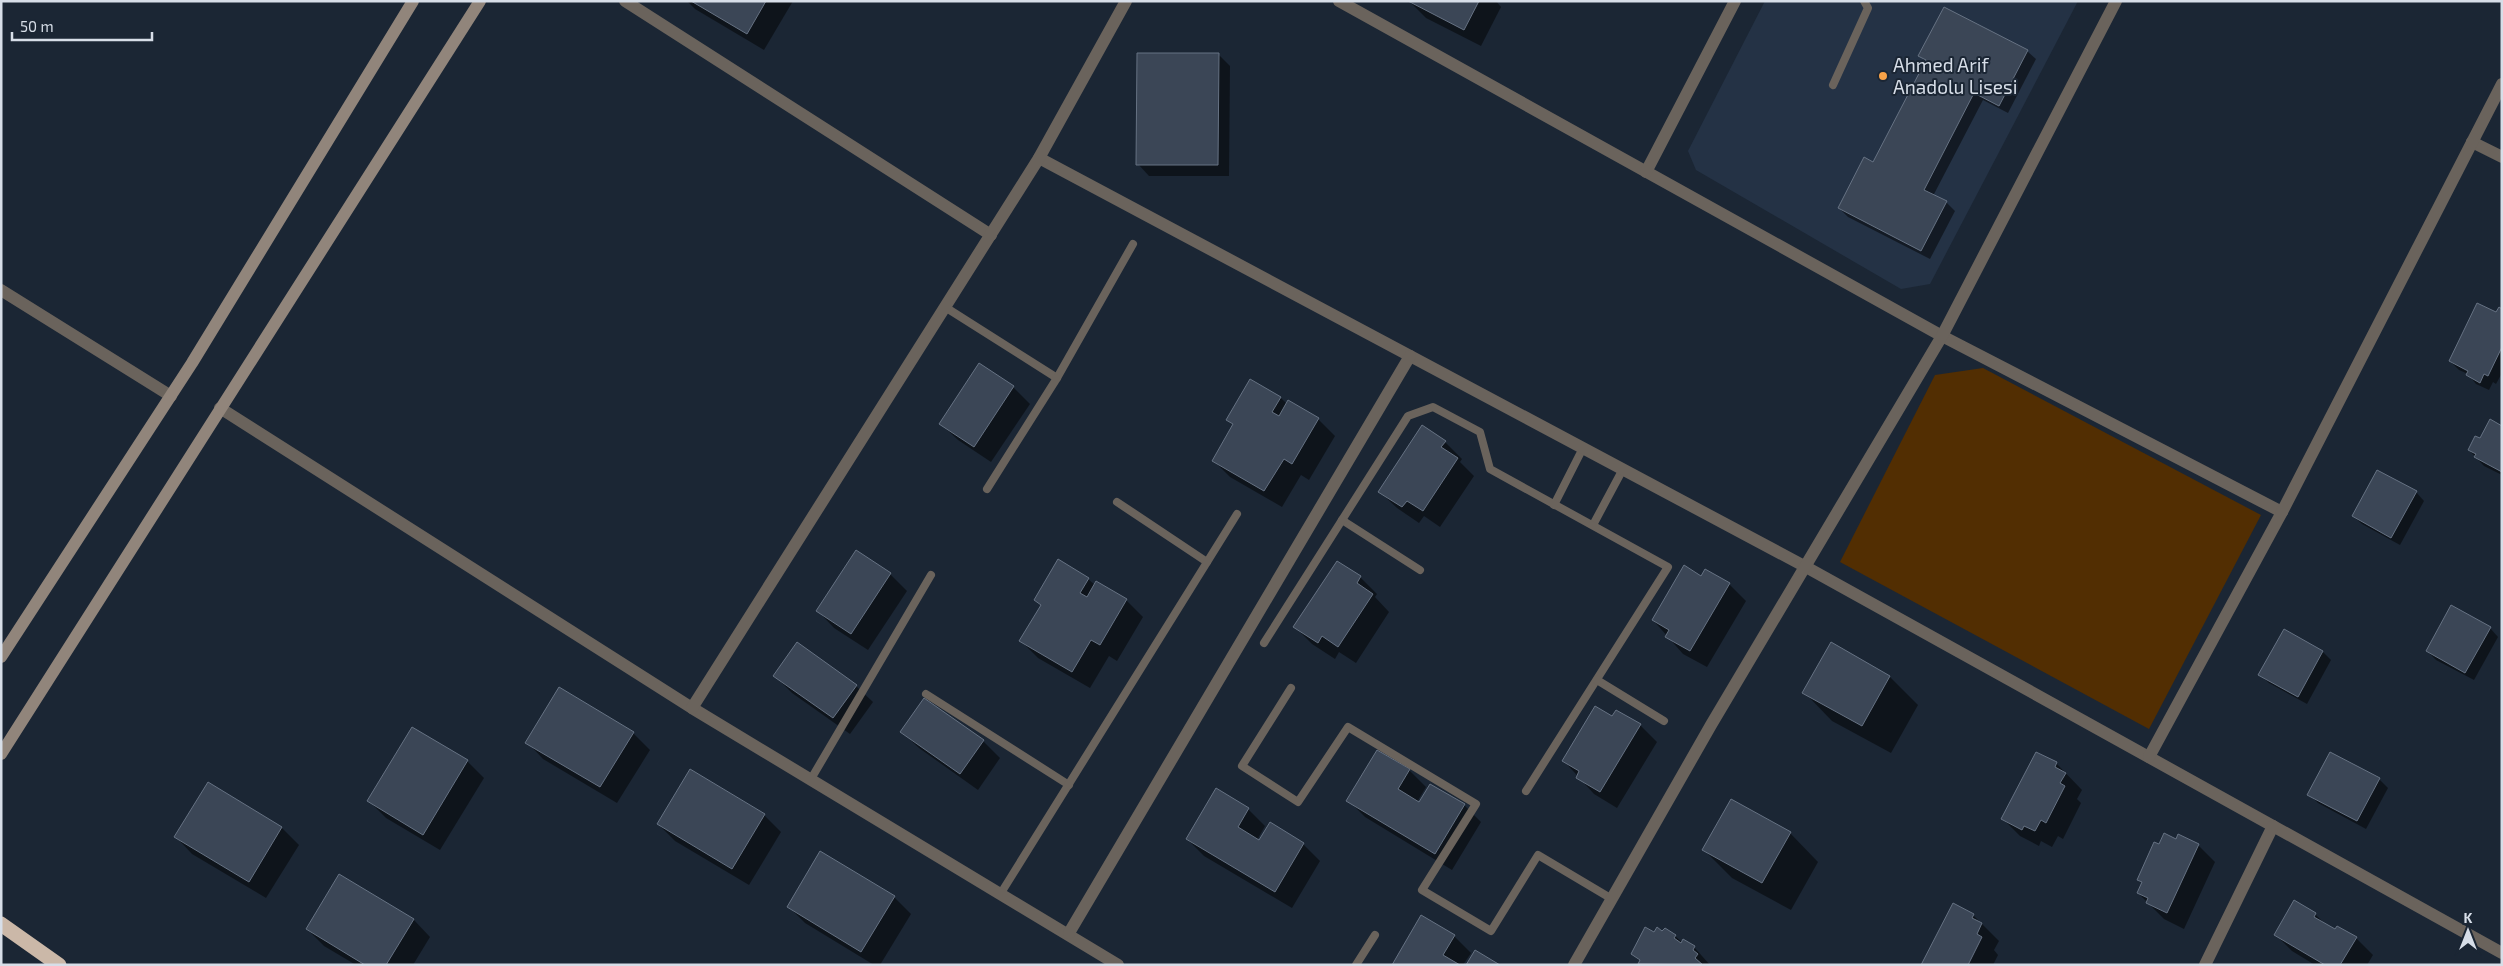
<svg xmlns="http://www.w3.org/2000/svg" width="2503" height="966" font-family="'Exo 2',sans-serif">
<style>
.built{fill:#243245}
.green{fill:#522e02}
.shadow{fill:#0007}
.building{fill:#3b4656;stroke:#667283}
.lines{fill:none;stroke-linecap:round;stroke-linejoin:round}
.lane{stroke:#6a635c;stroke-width:8}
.street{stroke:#6a635c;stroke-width:12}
.secondary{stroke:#91857b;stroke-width:12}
.highway{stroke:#cbb8a8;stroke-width:15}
.poi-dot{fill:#f7a248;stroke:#1b2634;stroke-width:2}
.labels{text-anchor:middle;stroke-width:4;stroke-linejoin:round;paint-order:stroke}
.poi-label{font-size:19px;fill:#d7dee8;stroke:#1b2634;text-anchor:start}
</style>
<rect width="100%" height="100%" fill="#1b2634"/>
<polygon class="built" points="1765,1 2078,1 1930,284 1901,289 1696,170 1688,151"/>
<polygon class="green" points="1983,368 2261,515 2149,729 1840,562 1935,375"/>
<g class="shadow">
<polygon points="687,1 793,1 764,50 695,9"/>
<polygon points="1409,1 1496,1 1501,7 1481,46 1426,18"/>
<polygon points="2027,51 2036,59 2008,113 1983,100 1933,196 1946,202 1955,211 1930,259 1848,217 1839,208 1874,164 1926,62 1920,56"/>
<polygon points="1218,54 1230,66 1229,176 1149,176 1138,164"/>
<polygon points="2502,310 2502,373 2496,384 2493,382 2489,390 2476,384 2468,374 2459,370 2450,361"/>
<polygon points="1251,380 1281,398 1287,404 1289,402 1318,419 1335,436 1309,480 1301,475 1282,507 1230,477 1213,460 1234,426 1228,420"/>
<polygon points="1013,387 1030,404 991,462 958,440 941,424"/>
<polygon points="2502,427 2502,475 2484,466 2469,450"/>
<polygon points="1445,442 1462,459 1460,462 1474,476 1440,527 1424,516 1419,523 1397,508 1380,492"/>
<polygon points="2416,492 2424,501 2400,545 2362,524 2353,516"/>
<polygon points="1706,571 1729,584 1746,601 1707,667 1683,654 1653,620 1702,577"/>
<polygon points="890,574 907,591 868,650 834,628 818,611"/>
<polygon points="1360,577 1377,594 1375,597 1389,612 1356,663 1339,652 1335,659 1312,644 1295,627"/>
<polygon points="1088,579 1095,585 1126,600 1143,617 1117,661 1109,656 1090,688 1038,658 1021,641 1042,606 1035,600"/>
<polygon points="2490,628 2498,637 2474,680 2436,660 2427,651"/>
<polygon points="2323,652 2331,660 2307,704 2269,683 2260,675"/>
<polygon points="775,676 856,686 873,702 850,734 792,693"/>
<polygon points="1890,677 1918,705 1891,753 1832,721 1804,692"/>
<polygon points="925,700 983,741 1000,758 978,790 919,748 902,732"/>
<polygon points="1613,718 1640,725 1657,742 1617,808 1594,794 1564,761"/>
<polygon points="633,733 650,750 617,803 543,759 527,742"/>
<polygon points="467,761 484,778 440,850 386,818 369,801"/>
<polygon points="2056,763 2082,790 2077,799 2081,803 2063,839 2058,836 2052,847 2041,841 2039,846 2020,836 2003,819"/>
<polygon points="1409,770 1426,787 1417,802 1464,805 1481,822 1452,870 1365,817 1348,800"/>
<polygon points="2379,779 2388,788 2366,829 2318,803 2309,794"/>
<polygon points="208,784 282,828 299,845 266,898 192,854 176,837"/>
<polygon points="1248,809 1265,826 1257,840 1259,842 1270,824 1303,844 1320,861 1292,908 1204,856 1187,839"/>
<polygon points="764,815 781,832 749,885 675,841 658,824"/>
<polygon points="1790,833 1818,862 1791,910 1732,878 1704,850"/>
<polygon points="2176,840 2198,845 2215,862 2184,929 2164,919 2138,893 2143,884 2138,880 2160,846"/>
<polygon points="821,853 894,897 911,914 880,965 874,965 805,923 788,906"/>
<polygon points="340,875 414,920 430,937 413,965 356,965 324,946 307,929"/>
<polygon points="2315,914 2328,927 2356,938 2373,955 2367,965 2315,965 2292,951 2276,935"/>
<polygon points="1973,915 1999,941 1994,950 1998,955 1993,965 1922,965"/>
<polygon points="1663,933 1675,936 1683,943 1694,947 1710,965 1640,965 1641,962 1632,954 1654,934"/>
<polygon points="1454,936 1471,953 1463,965 1393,965"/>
</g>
<g class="building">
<polygon points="691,1 766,1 747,34"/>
<polygon points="1408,1 1479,1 1464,30"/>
<polygon points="1944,7 2028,50 1999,106 1974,93 1924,190 1947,201 1921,251 1838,208 1864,157 1873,162 1926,60 1918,56"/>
<polygon points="1137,53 1219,53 1218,165 1136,165"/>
<polygon points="2477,303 2496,312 2499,307 2502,309 2502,347 2488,376 2484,374 2480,383 2466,375 2468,371 2449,361"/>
<polygon points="979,363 1014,386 974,447 939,424"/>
<polygon points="1250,379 1281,397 1272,412 1279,416 1288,400 1319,418 1292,464 1284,459 1264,491 1212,461 1233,424 1226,420"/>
<polygon points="2490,419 2502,426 2502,472 2474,457 2476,454 2468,450 2475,436 2480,438"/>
<polygon points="1422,425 1446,441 1441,447 1458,458 1423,511 1407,501 1402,507 1378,492"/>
<polygon points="2377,470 2417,491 2391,538 2352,516"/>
<polygon points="856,550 891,573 851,634 816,611"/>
<polygon points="1058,559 1089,578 1080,593 1087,597 1096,581 1127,599 1100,645 1091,640 1072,672 1019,641 1041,605 1034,600"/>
<polygon points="1337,561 1361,576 1357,583 1373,594 1338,647 1322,636 1318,643 1293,627"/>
<polygon points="1684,565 1701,576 1705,569 1730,583 1690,651 1665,637 1669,630 1652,620"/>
<polygon points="2451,605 2491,627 2465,673 2426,651"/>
<polygon points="2284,629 2323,651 2298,697 2258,675"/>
<polygon points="797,642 857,685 833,718 773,676"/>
<polygon points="1831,642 1890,676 1862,726 1802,693"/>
<polygon points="559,687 634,732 600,787 525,743"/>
<polygon points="924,698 984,740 960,774 900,732"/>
<polygon points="1595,706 1612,716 1616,710 1641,724 1600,792 1576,778 1579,771 1562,761"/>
<polygon points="412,727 468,760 423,835 367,801"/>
<polygon points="1377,750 1410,769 1398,789 1419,802 1430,784 1465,804 1435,854 1346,801"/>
<polygon points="2036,752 2057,762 2055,767 2066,773 2060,783 2065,786 2046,823 2041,820 2035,831 2024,826 2022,830 2001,819"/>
<polygon points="2330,752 2380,778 2357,821 2307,795"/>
<polygon points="690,769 765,814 732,869 657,824"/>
<polygon points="208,782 282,827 249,882 174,837"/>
<polygon points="1216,788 1249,808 1238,827 1259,840 1270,822 1304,843 1275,892 1186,839"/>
<polygon points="1731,799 1791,832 1762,883 1702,850"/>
<polygon points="2164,833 2176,839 2178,834 2199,844 2167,913 2146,903 2148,898 2137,893 2142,882 2137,880 2154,842 2159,844"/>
<polygon points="820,851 895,896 861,952 787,907"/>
<polygon points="339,874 414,919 386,965 365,965 306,929"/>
<polygon points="2294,900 2316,913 2314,917 2335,929 2337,926 2357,937 2340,965 2325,965 2274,935"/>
<polygon points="1953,903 1974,914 1972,918 1982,923 1977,934 1982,937 1968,965 1921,965"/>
<polygon points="1421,915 1455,935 1443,955 1460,965 1392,965"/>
<polygon points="1645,927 1654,932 1657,927 1662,931 1665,928 1676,935 1674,938 1681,943 1683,939 1695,946 1693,950 1698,954 1695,958 1703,965 1638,964 1640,960 1631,954"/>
<polygon points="1475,950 1500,965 1466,965"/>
</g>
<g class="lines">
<g class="lane">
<polyline points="1833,85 1868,8 1864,1"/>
<polyline points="945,307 1057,378"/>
<polyline points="987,489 1057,378 1133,244"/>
<polyline points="1117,502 1207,562"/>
<polyline points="1554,505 1583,448"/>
<polyline points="1342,520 1420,570"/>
<polyline points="1593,525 1623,469"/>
<polyline points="1264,643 1408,416 1433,407 1480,432 1490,469 1668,567 1526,791"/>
<polyline points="1597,680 1664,721"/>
<polyline points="1291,688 1242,766 1298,802 1348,727 1476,804 1422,890 1491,931 1538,855 1612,899"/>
<polyline points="926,694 1069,785"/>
<polyline points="811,779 931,575"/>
<polyline points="1001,893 1237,514"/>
<polyline points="1356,965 1375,935"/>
</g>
<g class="street">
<polyline points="625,1 991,235"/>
<polyline points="1339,1 1942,336 2282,512"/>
<polyline points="2472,142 2502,157"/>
<polyline points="1039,158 1806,567 2502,953"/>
<polyline points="1646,172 1735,1"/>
<polyline points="1,290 171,396"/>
<polyline points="220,408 692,708 1118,965"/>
<polyline points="692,708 1039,158 1126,1"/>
<polyline points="2149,757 2282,512 2502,84"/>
<polyline points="1069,933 1410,356"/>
<polyline points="1574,965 1711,725 1942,336 2116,1"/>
<polyline points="2205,965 2273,826"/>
</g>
<g class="secondary">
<polyline points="1,657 192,363 413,1"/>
<polyline points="1,754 480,1"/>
</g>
<polyline class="highway" points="1,924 59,965"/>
</g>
<circle class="poi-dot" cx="1883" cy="76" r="5"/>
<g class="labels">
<g class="poi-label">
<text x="1893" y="72">Ahmed Arif<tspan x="1893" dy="22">Anadolu Lisesi</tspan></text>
</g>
</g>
<rect width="2503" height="966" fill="none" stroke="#d7dee8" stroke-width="5"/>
<g transform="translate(2468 931)" stroke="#1b2634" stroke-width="4" paint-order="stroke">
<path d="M0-4L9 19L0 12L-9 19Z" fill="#d7dee8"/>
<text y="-8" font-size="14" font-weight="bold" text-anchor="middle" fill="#d7dee8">K</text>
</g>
<path d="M12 32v8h140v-8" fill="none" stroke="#d7dee8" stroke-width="2.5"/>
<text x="20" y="32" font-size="15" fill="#d7dee8" stroke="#1b2634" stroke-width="4" paint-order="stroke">50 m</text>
</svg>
